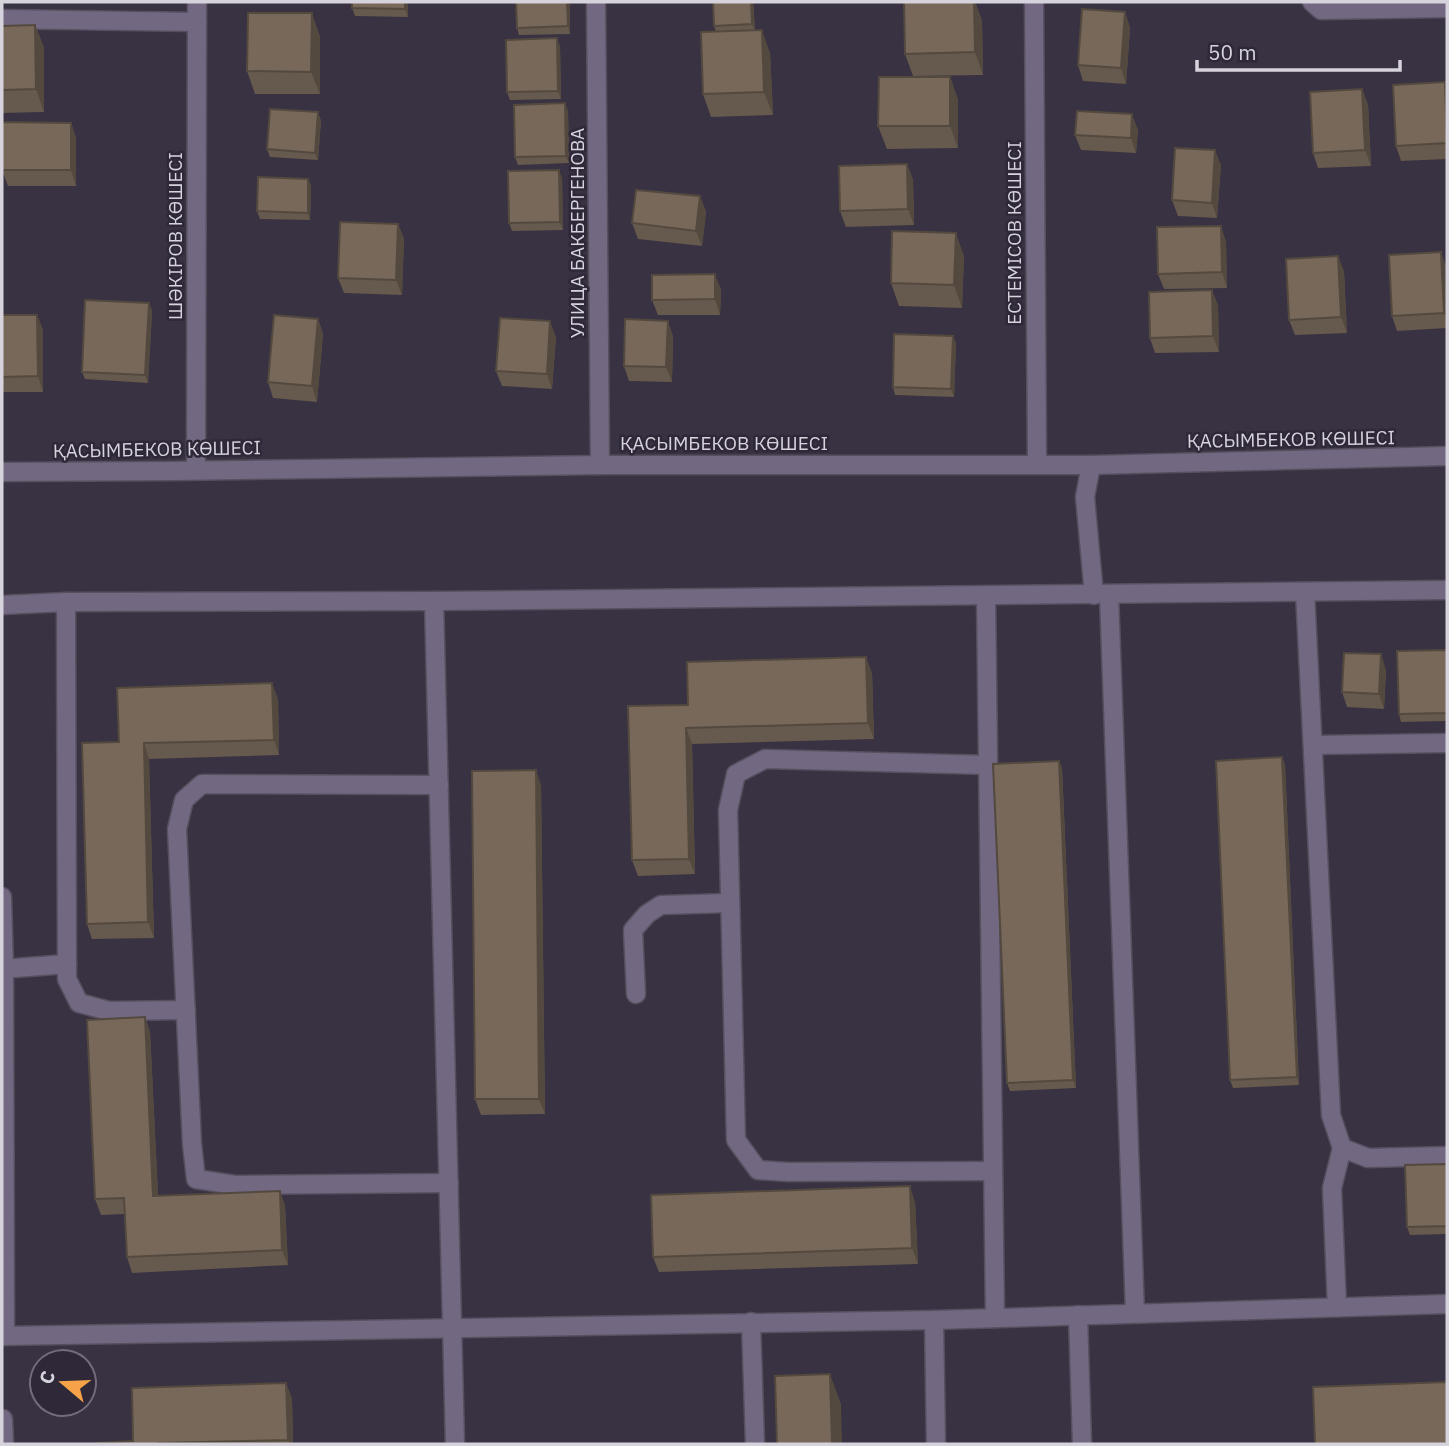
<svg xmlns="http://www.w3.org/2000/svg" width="1449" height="1446" font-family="'IBM Plex Sans',sans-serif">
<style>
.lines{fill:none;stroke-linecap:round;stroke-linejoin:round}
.minor-casing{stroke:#554f5e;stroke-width:21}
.minor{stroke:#726882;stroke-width:18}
.wall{fill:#66594d}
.shaded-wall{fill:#53493f}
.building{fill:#77685a;stroke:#53493f;stroke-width:2}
.labels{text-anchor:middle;stroke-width:5;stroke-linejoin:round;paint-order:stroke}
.street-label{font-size:19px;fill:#d7d3dd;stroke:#2e2838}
</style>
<rect width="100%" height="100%" fill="#383242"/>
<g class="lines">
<g class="minor-casing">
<g id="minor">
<polyline points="596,2 600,465"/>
<polyline points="1034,2 1037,464"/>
<polyline points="1312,2 1321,10 1447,8"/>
<polyline points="2,19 197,22"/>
<polyline points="1091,465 1085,497 1094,595"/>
<polyline points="196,470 197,2"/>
<polyline points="2,472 174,471 600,465 1091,465 1447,456"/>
<polyline points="1305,592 1331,1115 1342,1148 1368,1158 1447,1156"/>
<polyline points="1109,595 1135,1313"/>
<polyline points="986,596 995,1318"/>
<polyline points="434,601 455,1444"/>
<polyline points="66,602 67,979 79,1003 109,1011 186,1010"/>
<polyline points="2,605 66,602 434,601 1447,590"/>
<polyline points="1313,745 1447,743"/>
<polyline points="988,765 765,759 736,774 728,810 736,1140 758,1170 788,1172 993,1171"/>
<polyline points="439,785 202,784 184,800 177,829 192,1144 196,1179 235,1185 449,1183"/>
<polyline points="2,897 4,969 5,1336"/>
<polyline points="2,969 67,964"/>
<polyline points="636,994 633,930 647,914 661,905 730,903"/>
<polyline points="1337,1307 1332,1188 1342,1148"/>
<polyline points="1078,1315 1082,1444"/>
<polyline points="934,1320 936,1444"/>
<polyline points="751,1322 755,1444"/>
<polyline points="2,1336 934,1320 1447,1304"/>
<polyline points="3,1419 4,1444"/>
</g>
</g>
<use href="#minor" class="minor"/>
</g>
<g class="wall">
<polygon points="352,2 408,2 408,17 355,16 352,8"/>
<polygon points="516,2 570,2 570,34 519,35 517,28"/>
<polygon points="713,2 753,2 755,30 770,53 773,115 711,117 703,94 716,32 714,26"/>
<polygon points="974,2 975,2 982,21 983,75 913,76 905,54"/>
<polygon points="1125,12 1130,28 1126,84 1083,81 1078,65"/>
<polygon points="35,25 44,48 44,112 2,113 2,26"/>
<polygon points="320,36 320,94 255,94 247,71"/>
<polygon points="560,46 561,99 510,100 507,92"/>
<polygon points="950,77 958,100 958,148 887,149 878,126"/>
<polygon points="1447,88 1447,159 1401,161 1396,146"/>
<polygon points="1362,89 1368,105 1371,166 1318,168 1313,153"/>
<polygon points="568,111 569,163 518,165 515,157"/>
<polygon points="321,120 318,160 270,157 267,149"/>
<polygon points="71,123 76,138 76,186 8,186 2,170"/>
<polygon points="1138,130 1136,153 1081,150 1075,135"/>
<polygon points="907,164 913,180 914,225 846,227 840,211"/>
<polygon points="1221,165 1217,218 1178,216 1172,200"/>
<polygon points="562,178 563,230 512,231 509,223"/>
<polygon points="308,179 311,186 310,220 260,219 257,211"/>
<polygon points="700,196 706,212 702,246 638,239 632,223"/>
<polygon points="398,224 404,239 402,295 344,293 338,278"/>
<polygon points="1226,241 1227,288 1164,289 1158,274"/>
<polygon points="964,256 962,308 899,306 891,283"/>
<polygon points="1338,256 1344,272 1347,333 1295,335 1289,320"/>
<polygon points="1447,268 1447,328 1397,331 1392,316"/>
<polygon points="721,289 720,315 658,315 652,300"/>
<polygon points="149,303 152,311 148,383 85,379 82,372"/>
<polygon points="1218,305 1219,352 1155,353 1150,338"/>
<polygon points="2,315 37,315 43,330 43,392 2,392"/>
<polygon points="318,319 323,334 317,402 273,398 268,382"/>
<polygon points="673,336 672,382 629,381 624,366"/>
<polygon points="556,337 552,389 502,386 496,371"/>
<polygon points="956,343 954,397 895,395 893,387"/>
<polygon points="1447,650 1447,721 1401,722 1399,714"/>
<polygon points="1386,670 1384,709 1347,707 1342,692"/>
<polygon points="872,673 874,739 692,744 695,874 638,876 632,860 688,705"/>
<polygon points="278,699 279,755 149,759 154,938 92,939 87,924 119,742"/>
<polygon points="1282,757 1285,765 1299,1085 1233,1088 1230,1080"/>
<polygon points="1059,761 1062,768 1076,1088 1010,1091 1007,1083"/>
<polygon points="541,785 545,1114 481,1115 475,1099"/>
<polygon points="145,1017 150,1032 158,1196 280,1191 285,1206 288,1265 132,1273 127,1257 125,1214 101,1215 95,1199"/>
<polygon points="1447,1164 1447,1234 1410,1235 1407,1227"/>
<polygon points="915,1202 918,1264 659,1272 653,1257"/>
<polygon points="286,1383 292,1399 293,1444 97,1444 133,1441"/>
</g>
<g class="shaded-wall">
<polygon points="405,2 408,2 408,17 405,9"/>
<polygon points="567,2 570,2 570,34 568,26"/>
<polygon points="751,2 753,2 755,31 752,24"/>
<polygon points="974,2 975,2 982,21 983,75 975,52"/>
<polygon points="1125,12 1130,28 1126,84 1121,68"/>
<polygon points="312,13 320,36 320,94 311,72"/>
<polygon points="35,25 44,48 44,112 36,89"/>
<polygon points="762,30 770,53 773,115 764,92"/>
<polygon points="557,38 560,46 561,99 558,91"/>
<polygon points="950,77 958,100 958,148 950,126"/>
<polygon points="1445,82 1447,88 1447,122"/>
<polygon points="1362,89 1368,105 1371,166 1365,150"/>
<polygon points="565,103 568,111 569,163 566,156"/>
<polygon points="318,112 321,120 318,160 315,153"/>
<polygon points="1132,114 1138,130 1136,153 1131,138"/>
<polygon points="71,123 76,138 76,186 71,170"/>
<polygon points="1215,150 1221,165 1217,218 1212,203"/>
<polygon points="907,164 913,180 914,225 908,209"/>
<polygon points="559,170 562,178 563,230 560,222"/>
<polygon points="308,179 311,186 310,220 308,213"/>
<polygon points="700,196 706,212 702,246 696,231"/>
<polygon points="398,224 404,239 402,295 396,280"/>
<polygon points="1221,226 1226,241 1227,288 1222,272"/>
<polygon points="956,233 964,256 962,308 954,285"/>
<polygon points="1441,252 1447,268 1447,321 1444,313"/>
<polygon points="1338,256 1344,272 1347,333 1341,317"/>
<polygon points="715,274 721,289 720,315 715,299"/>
<polygon points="1212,290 1218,305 1219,352 1213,336"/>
<polygon points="149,303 152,311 148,383 145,375"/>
<polygon points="37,315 43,330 43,392 38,376"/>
<polygon points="318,319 323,334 317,402 312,386"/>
<polygon points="550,321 556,337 552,389 547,374"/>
<polygon points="668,321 673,336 672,382 666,367"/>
<polygon points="953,336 956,343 954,397 951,389"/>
<polygon points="1381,654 1386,670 1384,709 1379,694"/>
<polygon points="866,657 872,673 874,739 868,723"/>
<polygon points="272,683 278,699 279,755 274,740"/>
<polygon points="686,728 692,744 695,874 689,859"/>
<polygon points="144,743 149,759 154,938 148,922"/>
<polygon points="1282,757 1285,765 1299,1085 1297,1077"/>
<polygon points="1059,761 1062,768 1076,1088 1073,1080"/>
<polygon points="536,770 541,785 545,1114 539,1099"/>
<polygon points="145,1017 150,1032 159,1212 153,1196"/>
<polygon points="910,1186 915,1202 918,1264 912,1248"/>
<polygon points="280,1191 285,1206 288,1265 282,1250"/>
<polygon points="830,1374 841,1404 842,1444 832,1444"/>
<polygon points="286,1383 292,1399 293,1444 290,1444 288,1440"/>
</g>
<g class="building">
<polygon points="352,2 405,2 405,9 352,8"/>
<polygon points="516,2 567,2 568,26 517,28"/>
<polygon points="713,2 751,2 752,24 714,26"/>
<polygon points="904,2 974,2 975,52 905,54"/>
<polygon points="1082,9 1125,12 1121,68 1078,65"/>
<polygon points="248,13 312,13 311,72 247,71"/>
<polygon points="35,25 36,89 2,90 2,26"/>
<polygon points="762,30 764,92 703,94 701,32"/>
<polygon points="557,38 558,91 507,92 506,40"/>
<polygon points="879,77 950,77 950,126 878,126"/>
<polygon points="1445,82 1447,143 1396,146 1393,85"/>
<polygon points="1362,89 1365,150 1313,153 1310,92"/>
<polygon points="565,103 566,156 515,157 514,105"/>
<polygon points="270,109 318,112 315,153 267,149"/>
<polygon points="1077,111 1132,114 1131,138 1075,135"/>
<polygon points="2,122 71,123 71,170 2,170"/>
<polygon points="1175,148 1215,150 1212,203 1172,200"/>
<polygon points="907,164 908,209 840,211 839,166"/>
<polygon points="559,170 560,222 509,223 508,171"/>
<polygon points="258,177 308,179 308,213 257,211"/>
<polygon points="636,190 700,196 696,231 632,223"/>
<polygon points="340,222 398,224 396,280 338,278"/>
<polygon points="1221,226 1222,272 1158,274 1157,227"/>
<polygon points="892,231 956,233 954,285 891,283"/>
<polygon points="1441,252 1444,313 1392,316 1389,255"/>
<polygon points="1338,256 1341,317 1289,320 1286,259"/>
<polygon points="715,274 715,299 652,300 652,275"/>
<polygon points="1212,290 1213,336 1150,338 1149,292"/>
<polygon points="85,300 149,303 145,375 82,372"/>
<polygon points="2,315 37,315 38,376 2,377"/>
<polygon points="274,315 318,319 312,386 268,382"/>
<polygon points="500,318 550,321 547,374 496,371"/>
<polygon points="625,319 668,321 666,367 624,366"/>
<polygon points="894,334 953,336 951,389 893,387"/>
<polygon points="1447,650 1447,713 1399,714 1397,651"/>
<polygon points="1344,653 1381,654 1379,694 1342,692"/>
<polygon points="866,657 868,723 686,728 689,859 632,860 628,706 688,705 687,662"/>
<polygon points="272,683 274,740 144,743 148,922 87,924 82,743 119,742 117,688"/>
<polygon points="1282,757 1297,1077 1230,1080 1216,761"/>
<polygon points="1059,761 1073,1080 1007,1083 993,764"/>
<polygon points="536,770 539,1099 475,1099 472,771"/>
<polygon points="145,1017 153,1196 280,1191 282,1250 127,1257 124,1198 95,1199 87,1020"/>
<polygon points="1447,1164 1447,1226 1407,1227 1405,1165"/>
<polygon points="910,1186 912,1248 653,1257 651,1195"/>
<polygon points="830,1374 832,1444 777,1444 775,1376"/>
<polygon points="1447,1382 1447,1444 1315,1444 1313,1387"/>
<polygon points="286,1383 288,1440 158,1443 158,1444 97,1444 97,1443 133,1441 132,1388"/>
</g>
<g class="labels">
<g class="street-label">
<text transform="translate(577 233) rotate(-90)" y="7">УЛИЦА БАКБЕРГЕНОВА</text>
<text transform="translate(1014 233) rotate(-90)" y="7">ЕСТЕМІСОВ КӨШЕСІ</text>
<text transform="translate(175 236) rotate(-90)" y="7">ШӘКІРОВ КӨШЕСІ</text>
<text transform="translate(1291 439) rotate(-1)" y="7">ҚАСЫМБЕКОВ КӨШЕСІ</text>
<text x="724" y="450">ҚАСЫМБЕКОВ КӨШЕСІ</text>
<text transform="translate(157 449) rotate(-1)" y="7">ҚАСЫМБЕКОВ КӨШЕСІ</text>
</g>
</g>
<rect width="1449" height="1446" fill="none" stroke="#d7d3dd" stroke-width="7"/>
<g transform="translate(63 1383) rotate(289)"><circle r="33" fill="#2e2838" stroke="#726c7a" stroke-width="2"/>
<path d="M0-5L12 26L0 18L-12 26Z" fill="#f6a248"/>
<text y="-10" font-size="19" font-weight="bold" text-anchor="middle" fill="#d7d3dd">С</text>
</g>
<path d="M1197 60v10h203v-10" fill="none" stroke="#d7d3dd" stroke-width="3.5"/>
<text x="1208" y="60" font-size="21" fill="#d7d3dd" stroke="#2e2838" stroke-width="5" paint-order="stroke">50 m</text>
</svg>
